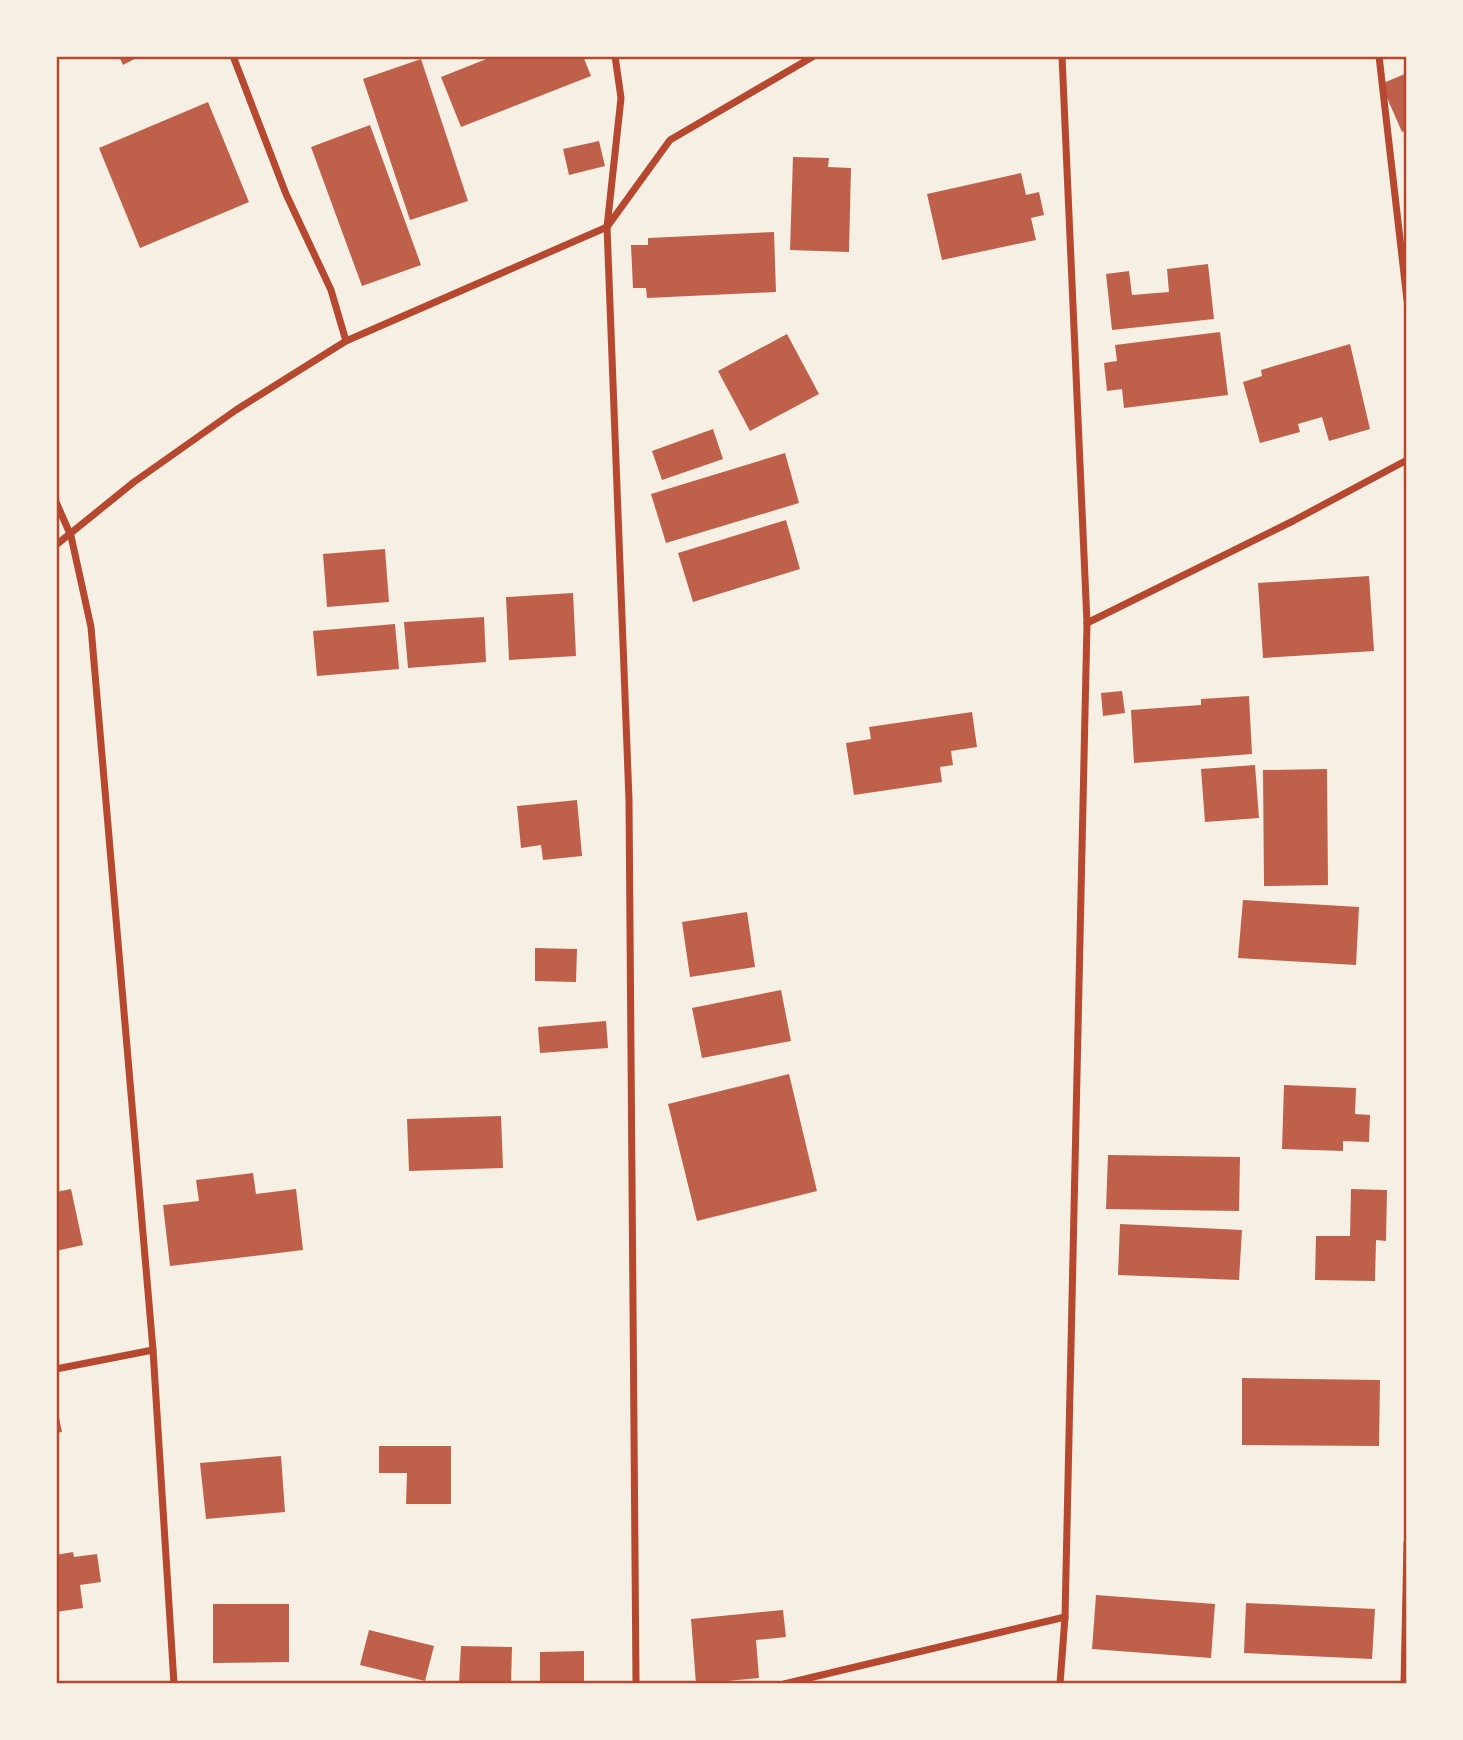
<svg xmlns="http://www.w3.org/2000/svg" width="1463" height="1740" font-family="Karla,sans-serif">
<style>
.building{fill:#bf614a}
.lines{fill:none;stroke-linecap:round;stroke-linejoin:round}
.minor{stroke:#b5482f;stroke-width:7}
.neatline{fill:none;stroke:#b5482f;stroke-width:2.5}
</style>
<rect width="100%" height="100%" fill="#f6efe4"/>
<g class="building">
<polygon points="119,56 140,56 123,65"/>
<polygon points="494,56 583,56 591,76 461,127 441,77"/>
<polygon points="421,59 468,201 410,220 363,79"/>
<polygon points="1407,73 1407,130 1402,132 1381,84"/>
<polygon points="208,102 249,202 140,248 99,148"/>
<polygon points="370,125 421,265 362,286 311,147"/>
<polygon points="599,141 605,166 569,175 563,149"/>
<polygon points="793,157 829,158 828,167 851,168 849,252 790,250"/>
<polygon points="1021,173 1026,195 1039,192 1044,215 1031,218 1036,240 942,260 927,194"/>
<polygon points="774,232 776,292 647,298 646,288 633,288 631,245 648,245 648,238"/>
<polygon points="1208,264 1214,319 1112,330 1106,274 1129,271 1132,295 1169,292 1167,269"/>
<polygon points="1220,332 1228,395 1124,408 1122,389 1107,391 1104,363 1117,361 1115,345"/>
<polygon points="787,334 819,394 750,431 718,371"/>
<polygon points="1350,344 1370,429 1329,441 1322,417 1298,424 1300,432 1260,443 1243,382 1262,376 1261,370"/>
<polygon points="713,429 723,459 662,480 652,451"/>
<polygon points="785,453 799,503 666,543 651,494"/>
<polygon points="786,520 800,569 693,602 678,553"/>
<polygon points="385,549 389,602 327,607 323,554"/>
<polygon points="1369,576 1374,651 1263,658 1258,583"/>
<polygon points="573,593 576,656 509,660 506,597"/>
<polygon points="484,617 486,662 408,668 404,622"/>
<polygon points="395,624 399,669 317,676 313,631"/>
<polygon points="1122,691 1125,713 1103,716 1101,693"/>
<polygon points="1249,696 1252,754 1134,763 1131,710 1201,705 1201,699"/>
<polygon points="972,712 977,747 951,751 953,765 940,767 942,782 854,795 846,743 871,739 869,727"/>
<polygon points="1255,765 1259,818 1205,822 1201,769"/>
<polygon points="1327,769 1328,885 1264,886 1263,770"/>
<polygon points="577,800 582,856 543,860 541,845 521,848 517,806"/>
<polygon points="1243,900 1359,907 1356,965 1238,958"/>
<polygon points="747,912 755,967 690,977 682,922"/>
<polygon points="535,948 577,949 576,982 535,981"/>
<polygon points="781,990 791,1041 702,1058 692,1008"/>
<polygon points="606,1021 608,1048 540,1053 538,1027"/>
<polygon points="789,1074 817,1191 697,1221 668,1104"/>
<polygon points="1284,1085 1356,1088 1355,1114 1370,1115 1369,1142 1343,1141 1343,1151 1282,1149"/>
<polygon points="501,1116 503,1168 409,1171 407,1119"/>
<polygon points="1108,1155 1240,1157 1239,1211 1106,1209"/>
<polygon points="253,1173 256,1194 296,1189 303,1250 170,1266 163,1205 199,1201 196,1180"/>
<polygon points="71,1189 83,1245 56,1251 56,1192"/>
<polygon points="1351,1189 1387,1190 1386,1241 1376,1240 1375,1281 1315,1280 1316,1236 1350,1236"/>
<polygon points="1120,1224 1242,1230 1239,1280 1118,1275"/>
<polygon points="1242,1378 1380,1380 1379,1446 1242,1445"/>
<polygon points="56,1403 62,1432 56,1433"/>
<polygon points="379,1446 451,1446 451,1504 406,1504 407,1473 379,1473"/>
<polygon points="281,1456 285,1512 206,1519 200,1463"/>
<polygon points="73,1552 74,1557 97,1554 101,1582 80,1585 83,1608 56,1612 56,1555"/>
<polygon points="1096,1595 1215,1604 1211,1658 1092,1649"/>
<polygon points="1246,1603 1375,1609 1372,1659 1244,1653"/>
<polygon points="213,1604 289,1604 289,1662 213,1663"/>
<polygon points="783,1610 786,1637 756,1640 759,1678 696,1684 691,1619"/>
<polygon points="369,1630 434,1646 425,1681 360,1665"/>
<polygon points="461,1646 512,1647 511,1684 459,1684"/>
<polygon points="584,1651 584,1684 540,1684 540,1652"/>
</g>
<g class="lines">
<g class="minor">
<polyline points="233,56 286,194 331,290 346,341"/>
<polyline points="615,56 621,98 607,227 629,800 636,1684"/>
<polyline points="1379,56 1407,300"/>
<polyline points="56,502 71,536 91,627 153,1350 174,1684"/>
<polyline points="56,545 134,482 236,410 346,341 607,227 670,140 814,56"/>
<polyline points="1087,623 1293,521 1407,460"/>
<polyline points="56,1369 153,1350"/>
<polyline points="784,1684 1065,1617"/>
<polyline points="1060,1684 1065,1617 1087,623 1062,56"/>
<polyline points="1404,1684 1407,1543"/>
</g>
</g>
<rect width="1463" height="1740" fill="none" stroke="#f6efe4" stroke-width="116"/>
<rect x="58" y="58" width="1347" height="1624" class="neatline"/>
</svg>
